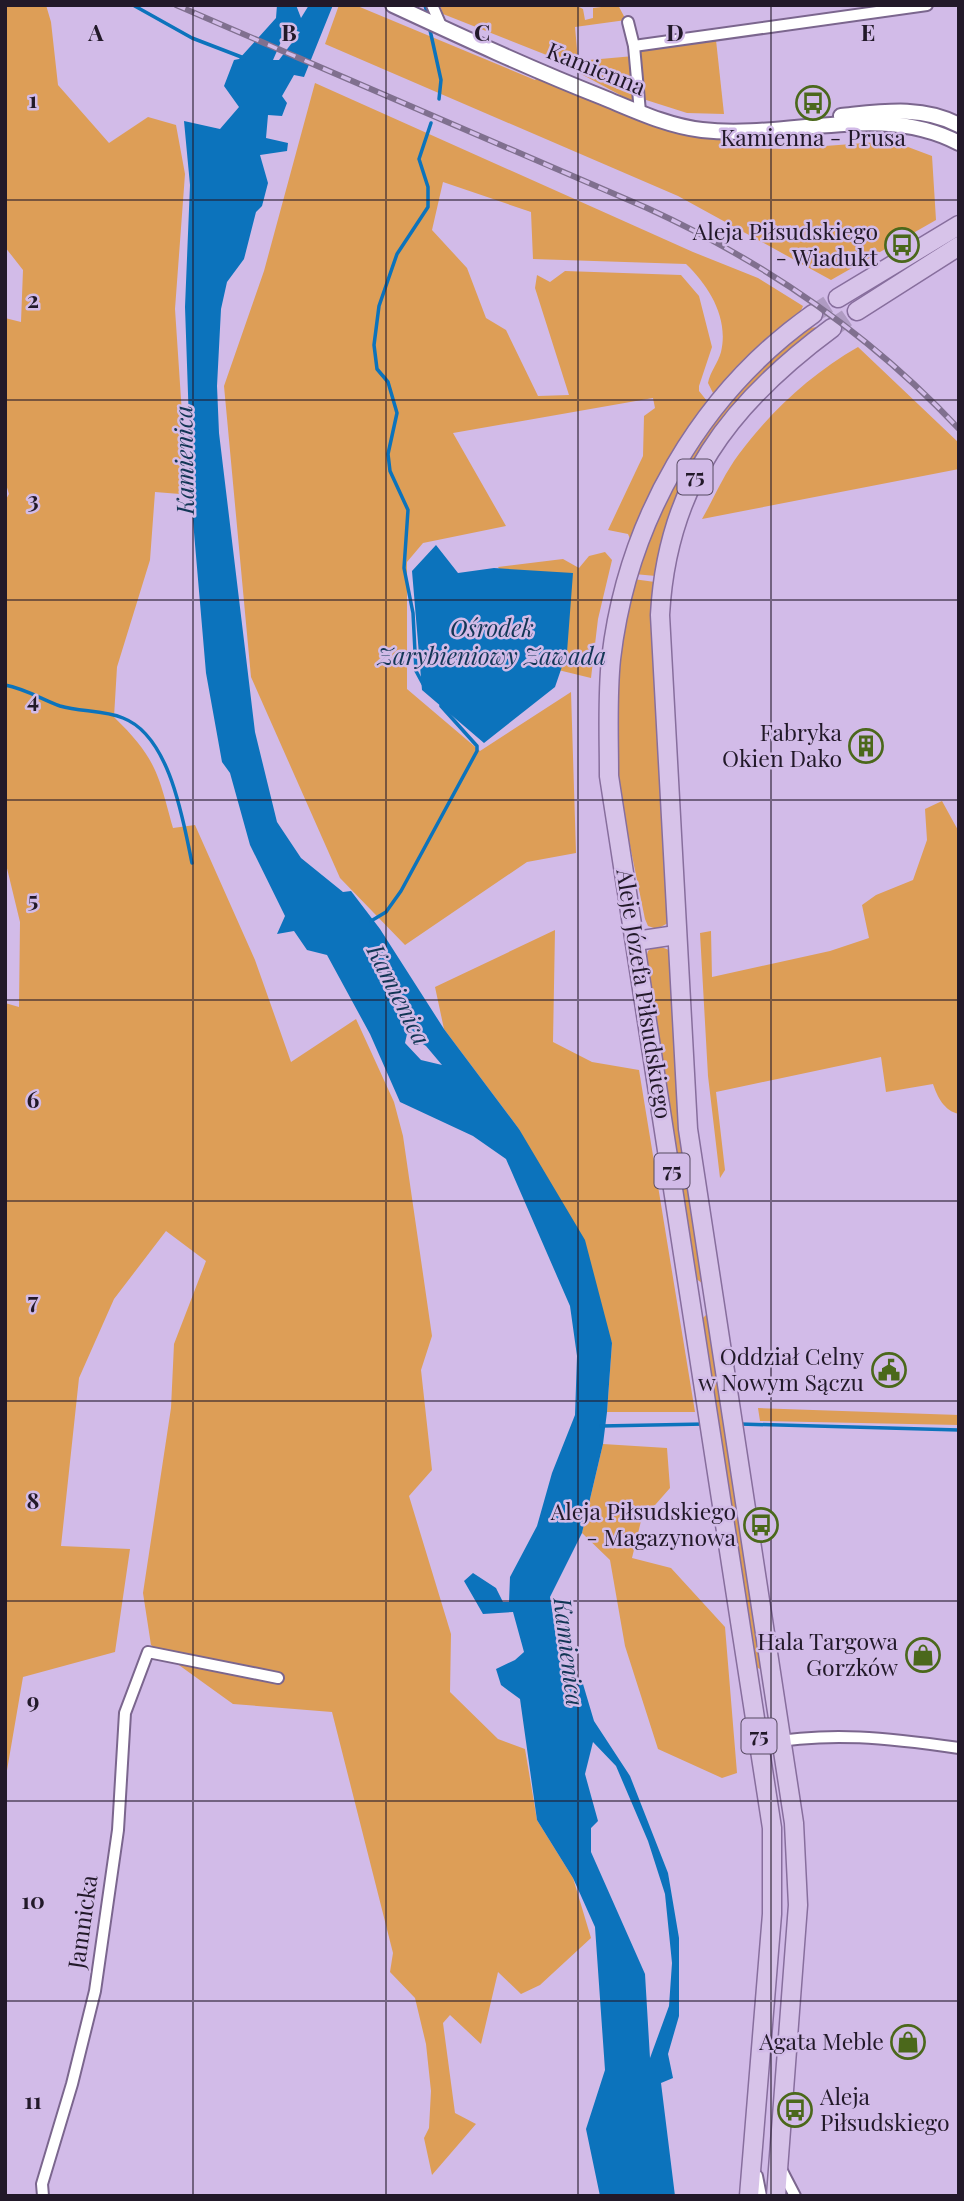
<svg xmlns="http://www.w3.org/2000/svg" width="964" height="2201" font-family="'Playfair Display',serif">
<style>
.green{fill:#dd9e57}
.water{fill:#0c73bc;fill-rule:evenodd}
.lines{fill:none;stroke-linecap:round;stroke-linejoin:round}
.stream{stroke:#0c73bc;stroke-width:3.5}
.primary-tunnel{stroke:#af9bc2;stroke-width:18;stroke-dasharray:18 9;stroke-linecap:butt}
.minor-casing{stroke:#7b668e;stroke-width:14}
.tertiary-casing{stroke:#7b668e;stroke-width:18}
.primary-casing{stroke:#876e9d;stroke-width:21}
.minor{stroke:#fff;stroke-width:10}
.tertiary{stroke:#fff;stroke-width:14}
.primary{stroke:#d7c3e9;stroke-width:18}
.rail-casing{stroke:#80708f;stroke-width:6}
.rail{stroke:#d2bbe8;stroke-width:3.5;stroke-dasharray:10;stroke-linecap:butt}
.grid{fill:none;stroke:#221929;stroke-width:2;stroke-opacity:0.55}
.labels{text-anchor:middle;stroke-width:5;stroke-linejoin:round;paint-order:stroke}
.shield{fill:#d2bbe8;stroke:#574a62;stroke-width:2}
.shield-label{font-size:21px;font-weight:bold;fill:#221929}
.street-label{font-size:23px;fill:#221929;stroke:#d2bbe8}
.poi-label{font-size:23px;fill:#221929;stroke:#d2bbe8;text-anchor:end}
.water-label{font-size:24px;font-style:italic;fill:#123655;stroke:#d2bbe8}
.grid-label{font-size:23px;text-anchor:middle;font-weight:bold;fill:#221929;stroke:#d2bbe8;stroke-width:5;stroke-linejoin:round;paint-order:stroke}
</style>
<rect width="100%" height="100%" fill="#d2bbe8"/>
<g class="green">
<path d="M5,5H46L51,22L58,85L109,143L148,117L176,125L185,174L175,309L182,414L180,494L155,492L150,560L117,667L114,717C156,758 158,773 173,828L195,825L255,960L291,1062L356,1019L394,1102L403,1136L432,1336L421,1370L432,1470L409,1496L451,1634L450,1692L498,1739L525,1749L537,1820L573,1878L591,1938L540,1985L521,1994L498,1972L481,2044L450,2015L443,2023L455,2113L476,2124L432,2175L424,2138L429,2128L431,2091L426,2044L415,1998L390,1972L393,1953L332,1712L233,1704L151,1645L143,1593L171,1408L174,1344L206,1261L166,1231L114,1299L79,1378L61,1546L130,1549L115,1652L23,1677L5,1782V1003L19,1007L20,922L5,860V501L9,494L5,481V318L21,322L23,270L5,247Z"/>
<polygon points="339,5 355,5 535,80 538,76 727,137 729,147 785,149 892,141 932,156 936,220 831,280 678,196 325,44"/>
<polygon points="440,5 575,5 583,9 585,20 593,18 593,8 618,5 626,20 575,27 578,61 634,56 635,103 544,54 443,14"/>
<polygon points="716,40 724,114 687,113 643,99 639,48"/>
<path d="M315,83L693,252L758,278L803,306L799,315L739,364L714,395L708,383C710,372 718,363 721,352C729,318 709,286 686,264L533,259L531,212L443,182L432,230L467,268L486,318L506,330L538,396L569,395L535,288L537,275L550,282L565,271L681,275L699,296L712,347L699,386V391L707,401L672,458L631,541L628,534L608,530L643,456L644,416L655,408L653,398L453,433L506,526L423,543L407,562V689L480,751L571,692L576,853L527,862L405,945L340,878L251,677L224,386L264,271Z"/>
<path d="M826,325L678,495L665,531L656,576L634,574C666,483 720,382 805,330C811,327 819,327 826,325Z"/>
<path d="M858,347L959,443V469L702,519C714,498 724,474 739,454C771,411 811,374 858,347Z"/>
<polygon points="605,552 612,560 598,619 591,678 550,668 514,591 498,567 563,559 579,568 589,556"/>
<polygon points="633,579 655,582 668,923 657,929 648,926 645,919 620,797 615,732 616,666"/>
<path d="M942,801L959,832V1114C944,1111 937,1096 933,1084L886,1092L881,1057L716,1092L725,1170L720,1178L708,1076L700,933L711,931L712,977L830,951L869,938L862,905L876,895L913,880L927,840L925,809Z"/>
<polygon points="555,930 553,1042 592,1062 639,1070 695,1412 607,1412 612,1343 519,1129 444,1029 435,987"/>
<polygon points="656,945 669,950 672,955 706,1286 695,1278 646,958 648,951"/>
<polygon points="709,1312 763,1668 760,1669 754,1666 702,1327 703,1318"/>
<polygon points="758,1408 959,1415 959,1425 760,1421"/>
<polygon points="603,1444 667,1448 670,1488 641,1521 632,1558 671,1568 725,1627 737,1773 722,1778 658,1749 625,1646 610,1560 582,1533"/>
</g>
<g class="water">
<path d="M277,5H296L301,18L309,5H333L304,77L294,75L282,96L287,103L282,116L268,115L266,138L288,143L287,151L260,155L268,183L262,206L256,212L244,259L227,282L221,309L217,386L219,433L255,732L277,822L301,858L343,892L351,891L380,929L444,1029L519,1129L585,1240L612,1343L607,1412L603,1444L582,1533L550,1597L559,1655L583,1684L594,1721L630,1776L668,1873L679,1938V2016L668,2054L673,2078L661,2083L675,2196H600L586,2129L605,2070L595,1927L573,1878L537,1820L520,1699L501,1685L496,1669L515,1660L524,1652L513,1612L483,1614L464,1581L473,1573L496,1588L503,1602H509L510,1577L537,1526L552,1473L575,1415L577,1356L570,1306L506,1159L473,1136L400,1102L370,1034L327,955L307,950L294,931L277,934L285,916L250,845L230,773L222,762L206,673L192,509L185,307L190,185L184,121L220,129L239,107L224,86L234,60L239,59L276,18ZM287,28L300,32L279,60H273ZM407,1034L426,1046L442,1065L421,1060L405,1043ZM593,1742L616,1766L648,1841L665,1894L672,1963L669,2006L650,2058L645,1974L591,1852V1828L598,1821L585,1774Z"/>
<polygon points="436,545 458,573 494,568 573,573 567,652 555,687 484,743 422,690 412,571"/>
</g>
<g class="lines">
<g class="stream">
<polyline points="133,5 192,38 244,58"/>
<polyline points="425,5 427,13"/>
<polyline points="430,30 441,80 439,99"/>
<polyline points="423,684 416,671 413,613 404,568 408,510 390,471 388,454 397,413 388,382 377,369 374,345 379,306 397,254 428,207 428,187 419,159 431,123"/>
<path d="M5,685C26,689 41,699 60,706C80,712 103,710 123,718C170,736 183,820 192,863"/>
<polyline points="371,921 386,912 401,891 477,751 477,746 441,706"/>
<polyline points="740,1424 959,1430"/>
<polyline points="601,1426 705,1424"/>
</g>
<g class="primary-tunnel">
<polyline points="813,314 838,298"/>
<polyline points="832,328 857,311"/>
</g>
<g class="minor-casing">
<g id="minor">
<polyline points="432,5 442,28"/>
<polyline points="628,22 634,46 640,112"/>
<polyline points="634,46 927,5"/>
<path d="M760,1744C830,1731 889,1738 959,1748"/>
<polyline points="782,2171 795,2196"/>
<polyline points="757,2176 761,2196"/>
<polyline points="43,2196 42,2184 72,2084 95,1991 118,1830 125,1713 148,1652 278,1678"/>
</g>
</g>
<g class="tertiary-casing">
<g id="tertiary">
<path d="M393,5C462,37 531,69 602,97C634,110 667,126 702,130C787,140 880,101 959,143"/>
<path d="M841,116C881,112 922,105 959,125"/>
</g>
</g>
<g class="primary-casing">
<g id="primary">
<polyline points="838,298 959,225"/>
<polyline points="857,311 959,246"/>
<polyline points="636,941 676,935"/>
<path d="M749,2196L772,1914V1828L609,776C609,737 607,698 611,659C627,521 700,394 813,314"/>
<path d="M776,2196L798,1905L794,1823L688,1129L660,615C667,485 729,404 832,328"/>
</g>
</g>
<use href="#minor" class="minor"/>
<use href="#tertiary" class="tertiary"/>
<use href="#primary" class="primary"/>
<g class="rail-casing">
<path id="rail" d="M176,5L647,208C765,262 870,334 959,429"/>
</g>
<use href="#rail" class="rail"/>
</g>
<path class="grid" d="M193,5V2196M386,5V2196M578,5V2196M771,5V2196M5,200H959M5,400H959M5,600H959M5,800H959M5,1000H959M5,1201H959M5,1401H959M5,1601H959M5,1801H959M5,2001H959"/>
<defs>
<g id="bus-ring" transform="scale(1.75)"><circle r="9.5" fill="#d2bbe8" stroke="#4b681b" stroke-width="1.5"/><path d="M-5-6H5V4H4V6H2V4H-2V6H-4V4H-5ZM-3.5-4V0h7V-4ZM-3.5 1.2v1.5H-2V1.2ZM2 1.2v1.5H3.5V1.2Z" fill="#4b681b"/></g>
<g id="building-ring" transform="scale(1.75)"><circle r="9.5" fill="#d2bbe8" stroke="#4b681b" stroke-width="1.5"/><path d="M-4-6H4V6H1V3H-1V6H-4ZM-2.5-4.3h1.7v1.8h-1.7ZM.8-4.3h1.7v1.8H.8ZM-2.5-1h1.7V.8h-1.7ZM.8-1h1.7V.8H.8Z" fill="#4b681b"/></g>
<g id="civic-ring" transform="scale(1.75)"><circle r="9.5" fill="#d2bbe8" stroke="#4b681b" stroke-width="1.5"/><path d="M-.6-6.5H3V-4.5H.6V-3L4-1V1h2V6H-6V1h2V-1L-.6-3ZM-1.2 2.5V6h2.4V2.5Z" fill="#4b681b"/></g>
<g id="shop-ring" transform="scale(1.75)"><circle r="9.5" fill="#d2bbe8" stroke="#4b681b" stroke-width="1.5"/><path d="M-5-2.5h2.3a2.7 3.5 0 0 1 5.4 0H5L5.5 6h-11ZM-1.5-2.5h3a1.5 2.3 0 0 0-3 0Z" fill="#4b681b"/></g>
</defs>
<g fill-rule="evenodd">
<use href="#bus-ring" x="813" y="103"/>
<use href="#bus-ring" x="902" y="245"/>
<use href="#building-ring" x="866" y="746"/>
<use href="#civic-ring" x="889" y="1370"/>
<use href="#bus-ring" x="761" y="1525"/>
<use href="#shop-ring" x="923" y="1655"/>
<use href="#shop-ring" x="908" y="2042"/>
<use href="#bus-ring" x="795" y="2110"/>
</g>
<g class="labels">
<g class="shield">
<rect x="677.5" y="459.5" width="35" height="35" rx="5"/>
<rect x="654.5" y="1153.5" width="35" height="35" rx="5"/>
<rect x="741.5" y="1718.5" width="35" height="35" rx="5"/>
</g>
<g class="shield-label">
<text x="695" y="484">75</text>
<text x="672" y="1178">75</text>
<text x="759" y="1743">75</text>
</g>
<g class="street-label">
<text transform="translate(596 69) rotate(22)" y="8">Kamienna</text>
<text transform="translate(644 994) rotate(81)" y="8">Aleje Józefa Piłsudskiego</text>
<text transform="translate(83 1922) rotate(-82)" y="8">Jamnicka</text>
</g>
<g class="poi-label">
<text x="813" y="146" text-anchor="middle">Kamienna - Prusa</text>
<text x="878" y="240">Aleja Piłsudskiego<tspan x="878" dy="26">- Wiadukt</tspan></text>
<text x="842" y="741">Fabryka<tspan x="842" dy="26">Okien Dako</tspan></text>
<text x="864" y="1365">Oddział Celny<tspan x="864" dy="26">w Nowym Sączu</tspan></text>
<text x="736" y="1520">Aleja Piłsudskiego<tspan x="736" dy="26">- Magazynowa</tspan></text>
<text x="898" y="1650">Hala Targowa<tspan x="898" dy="26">Gorzków</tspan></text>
<text x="884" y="2050">Agata Meble</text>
<text x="820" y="2105" text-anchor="start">Aleja<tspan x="820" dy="26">Piłsudskiego</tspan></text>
</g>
<g class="water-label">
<text transform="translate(185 460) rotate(-91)" y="8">Kamienica</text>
<text x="492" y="637">Ośrodek<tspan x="492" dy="28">Zarybieniowy Zawada</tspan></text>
<text transform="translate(398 995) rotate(63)" y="8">Kamienica</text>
<text transform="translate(568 1652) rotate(83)" y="8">Kamienica</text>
</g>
</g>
<g class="grid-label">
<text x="96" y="41">A</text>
<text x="289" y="41">B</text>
<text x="482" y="41">C</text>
<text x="675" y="41">D</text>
<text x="868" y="41">E</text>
<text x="33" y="108">1</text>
<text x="33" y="308">2</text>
<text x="33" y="508">3</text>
<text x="33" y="708">4</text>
<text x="33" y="908">5</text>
<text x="33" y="1108">6</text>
<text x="33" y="1309">7</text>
<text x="33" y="1509">8</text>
<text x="33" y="1709">9</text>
<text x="33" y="1909">10</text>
<text x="33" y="2109">11</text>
</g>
<rect width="964" height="2201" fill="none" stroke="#221929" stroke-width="14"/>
</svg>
